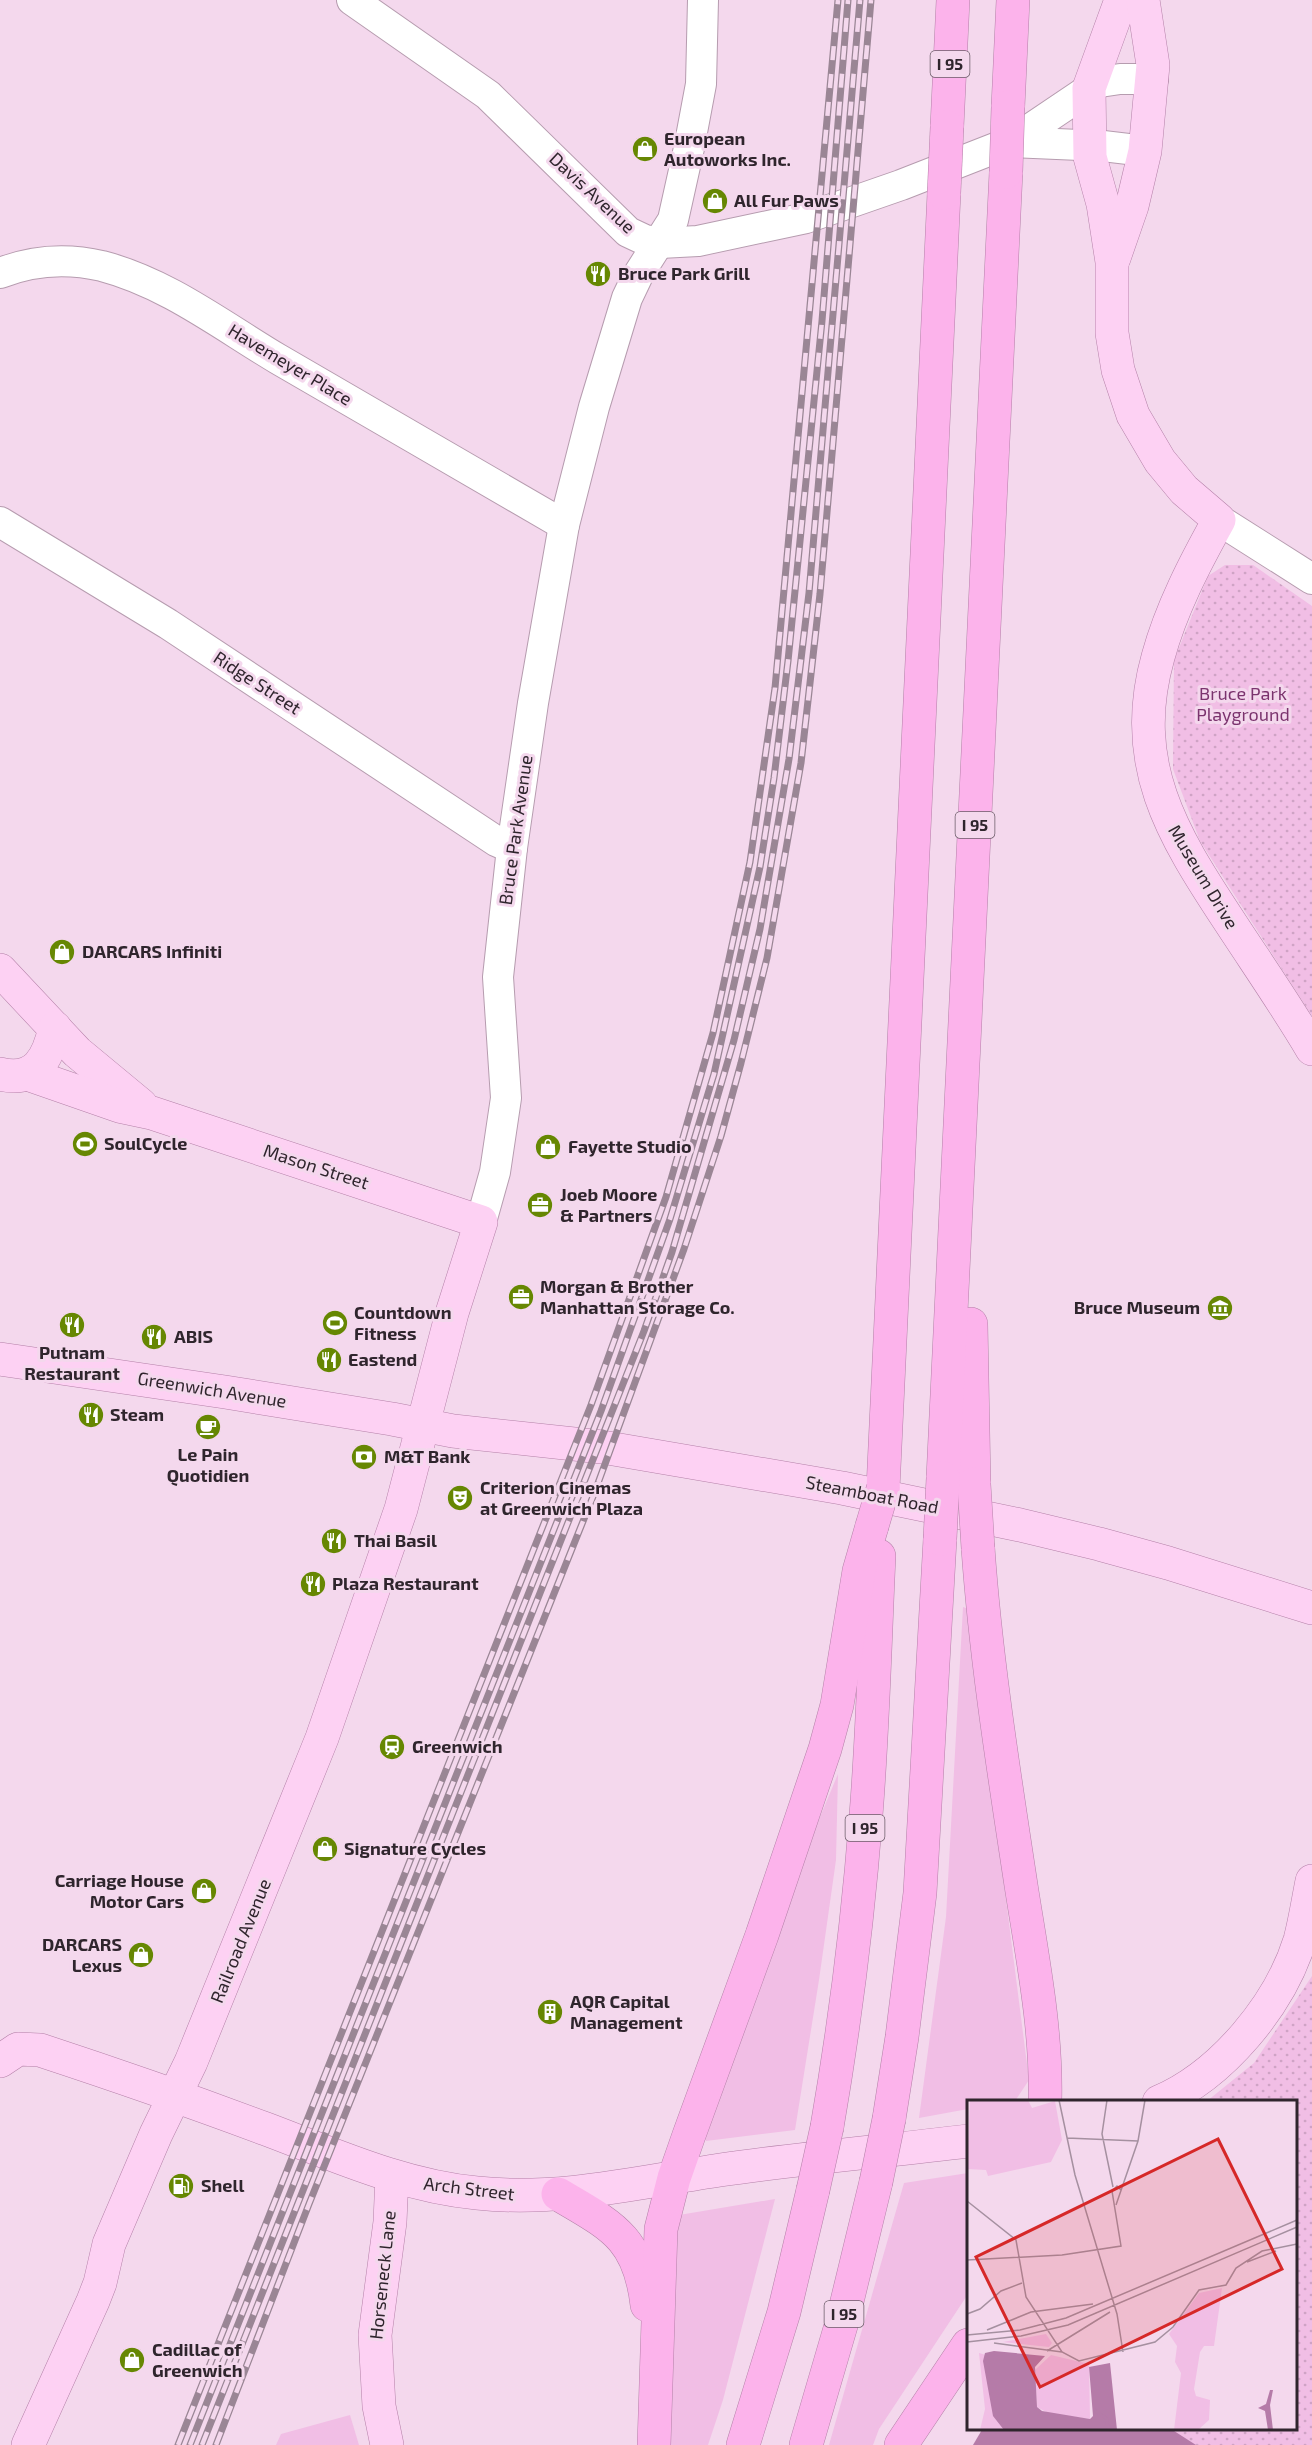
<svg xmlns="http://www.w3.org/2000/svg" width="1312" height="2445" font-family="'Exo 2',sans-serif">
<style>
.grass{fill:#f1bee5}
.park{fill:url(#park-dots)}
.water{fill:#b57ba8}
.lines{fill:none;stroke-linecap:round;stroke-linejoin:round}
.minor-casing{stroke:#b69caf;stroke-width:32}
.major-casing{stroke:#b481a8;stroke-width:34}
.highway-casing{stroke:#b481a8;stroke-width:34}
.minor{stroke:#fff;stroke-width:30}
.major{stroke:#fdd1f3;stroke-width:33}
.highway{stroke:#fcb3eb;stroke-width:33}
.rail-casing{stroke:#9a8695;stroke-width:7}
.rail{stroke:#f4d8ed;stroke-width:4.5;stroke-dasharray:14;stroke-linecap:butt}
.highway-bridge-casing{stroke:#b481a8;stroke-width:34;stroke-linecap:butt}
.highway-bridge{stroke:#fcb3eb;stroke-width:33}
.labels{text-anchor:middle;stroke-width:6;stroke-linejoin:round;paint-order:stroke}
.shield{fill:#f4d8ed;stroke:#6a5b67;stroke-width:1.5}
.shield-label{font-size:16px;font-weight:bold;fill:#2f252d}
.poi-label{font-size:18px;font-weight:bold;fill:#2f252d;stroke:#f4d8ed;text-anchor:start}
.street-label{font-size:18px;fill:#2f252d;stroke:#f4d8ed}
.park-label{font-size:18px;fill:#7b336e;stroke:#f4d8ed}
.inset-river{fill:none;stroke:#b57ba8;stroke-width:3}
.inset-road{fill:none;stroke:#a590a0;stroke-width:1.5}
.view{fill:#d62828;fill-opacity:0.15;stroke:#d62828;stroke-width:3}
.inset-edge{fill:none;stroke:#2f252d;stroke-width:3}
</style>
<defs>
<pattern id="park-dots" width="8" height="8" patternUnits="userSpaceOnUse" patternTransform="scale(1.5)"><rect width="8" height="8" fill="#f1bee5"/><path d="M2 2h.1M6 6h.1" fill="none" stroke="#cfa3c5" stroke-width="1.8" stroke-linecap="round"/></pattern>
</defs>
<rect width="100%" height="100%" fill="#f4d8ed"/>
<g class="grass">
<polygon points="963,1607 969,1609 1029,2080 1015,2101 968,2102 968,2109 919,2118 946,1917"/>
<polygon points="838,1774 836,1860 819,1980 795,2130 706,2141 702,2130 812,1836"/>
<polygon points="968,2173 968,2294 879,2429 873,2445 829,2445 904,2183"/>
<polygon points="775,2199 723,2400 708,2445 662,2445 673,2228 679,2215"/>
<polygon points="350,2415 359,2445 276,2445 281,2434"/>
</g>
<g class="park">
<polygon points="1225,565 1253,565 1312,606 1312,1016 1200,841 1173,769 1174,660 1208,576"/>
<polygon points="1312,1976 1312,2445 1195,2445 1169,2429 1296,2428 1296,2102 1207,2101 1254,2063"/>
</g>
<polygon class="water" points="983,2428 1171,2429 1196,2445 973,2445"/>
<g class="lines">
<g class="minor-casing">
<g id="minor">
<polyline points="352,0 488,95 628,232 645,240 660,243 698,241 806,218 901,185 1011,142 1100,82 1120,79 1153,79"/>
<polyline points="1011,142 1103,146 1145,151"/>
<path d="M0,273C33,260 68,258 102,266C167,283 221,325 278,359C373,415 469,469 564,525"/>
<polyline points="1219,520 1312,579"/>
<polyline points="0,522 168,624 496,841 512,848"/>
<polyline points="481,1222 495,1172 506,1098 498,977 512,848 533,703 564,525 594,407 627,298 638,275 673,220 689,148 701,84 703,0"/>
</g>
</g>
<g class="major-casing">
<g id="major">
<path d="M1121,0L1089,88L1090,157L1103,204L1112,262V333L1118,370L1133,415L1160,461L1184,490L1219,520C1195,563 1171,609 1158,657C1128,763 1172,834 1228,919C1256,962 1286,1005 1312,1049"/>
<polyline points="1114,258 1132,206 1145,151 1153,65 1143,0"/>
<polyline points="0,970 77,1052 141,1105"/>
<path d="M0,1074C36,1083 48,1058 55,1028"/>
<polyline points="27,1074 119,1106 152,1113 481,1222 452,1313 401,1509 322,1738 191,2062 156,2134 109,2244 100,2283 93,2301 28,2445"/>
<polyline points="0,1359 225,1392 392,1419 453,1431 602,1447 842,1488 1020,1525 1099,1544 1168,1563 1312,1608"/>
<path d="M0,2061L18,2049L40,2050C116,2075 191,2101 266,2129C335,2155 403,2186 477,2193C559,2202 640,2182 720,2170C803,2158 886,2151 968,2141"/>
<path d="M1159,2102C1222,2075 1280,2005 1300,1940C1305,1921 1308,1901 1312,1881"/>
<polyline points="387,2445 379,2406 375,2335 390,2222 392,2176"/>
</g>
</g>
<g class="highway-casing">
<g id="highway">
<polyline points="1008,107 1013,0"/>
<polyline points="947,127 953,0"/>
<polyline points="971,1324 974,1484"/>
<polyline points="943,1478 1006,172"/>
<polyline points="883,1489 944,193"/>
<path d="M978,1548C986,1661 1004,1773 1021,1885C1032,1956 1047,2029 1045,2102"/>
<polyline points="889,2119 902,2037 920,1893 940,1539"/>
<path d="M827,2127C845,2023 858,1920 866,1815C873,1729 875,1642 879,1556"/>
<path d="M558,2194C612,2226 639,2237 647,2305"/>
<polyline points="654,2445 661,2229 674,2178 689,2135 762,1935 825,1749 837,1705 859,1571 872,1526"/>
<polyline points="743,2445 784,2312 813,2190"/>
<polyline points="806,2445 842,2322 876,2182"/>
<polyline points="901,2445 968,2345"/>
</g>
</g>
<use href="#minor" class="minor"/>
<use href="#major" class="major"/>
<use href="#highway" class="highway"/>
<g class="rail-casing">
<g id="rail">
<polyline points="178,2445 591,1405 666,1197 713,1033 750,862 775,688 838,0"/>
<polyline points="190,2445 601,1411 670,1219 714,1074 760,867 774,778 788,661 822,321 848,0"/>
<polyline points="202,2445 644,1331 672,1252 734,1040 760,929 789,759 809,593 860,0"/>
<polyline points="216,2445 309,2204 594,1494 684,1249 721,1136 741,1063 767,958 801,763 820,594 871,0"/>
</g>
</g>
<use href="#rail" class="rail"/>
<g class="highway-bridge-casing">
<g id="highway-bridge">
<polyline points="1006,172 1008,107"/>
<polyline points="944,193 947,127"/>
<polyline points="974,1484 978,1548"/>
<polyline points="872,1526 883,1489"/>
<polyline points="940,1539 943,1478"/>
<polyline points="876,2182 889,2119"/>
<polyline points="813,2190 827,2127"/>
</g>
</g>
<use href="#highway-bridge" class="highway-bridge"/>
</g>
<defs>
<g id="shop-disc" transform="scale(1.35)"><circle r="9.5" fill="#668702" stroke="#f4d8ed"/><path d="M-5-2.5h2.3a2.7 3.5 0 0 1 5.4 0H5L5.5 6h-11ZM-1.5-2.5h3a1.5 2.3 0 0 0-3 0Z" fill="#fff"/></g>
<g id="restaurant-disc" transform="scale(1.35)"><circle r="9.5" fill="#668702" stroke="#f4d8ed"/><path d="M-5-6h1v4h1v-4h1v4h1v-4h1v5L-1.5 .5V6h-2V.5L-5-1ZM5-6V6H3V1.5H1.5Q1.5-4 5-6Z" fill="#fff"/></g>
<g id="stadium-disc" transform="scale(1.35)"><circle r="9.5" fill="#668702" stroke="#f4d8ed"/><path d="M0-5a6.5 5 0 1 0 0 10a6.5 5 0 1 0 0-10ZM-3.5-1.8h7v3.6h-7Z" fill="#fff"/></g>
<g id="office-disc" transform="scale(1.35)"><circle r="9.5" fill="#668702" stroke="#f4d8ed"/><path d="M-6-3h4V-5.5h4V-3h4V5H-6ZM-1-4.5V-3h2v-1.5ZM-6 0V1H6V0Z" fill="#fff"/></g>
<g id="museum-disc" transform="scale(1.35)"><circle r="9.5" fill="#668702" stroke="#f4d8ed"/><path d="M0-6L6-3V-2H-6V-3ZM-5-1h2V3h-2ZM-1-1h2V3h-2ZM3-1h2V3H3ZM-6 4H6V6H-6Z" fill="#fff"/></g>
<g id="cafe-disc" transform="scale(1.35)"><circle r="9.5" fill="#668702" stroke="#f4d8ed"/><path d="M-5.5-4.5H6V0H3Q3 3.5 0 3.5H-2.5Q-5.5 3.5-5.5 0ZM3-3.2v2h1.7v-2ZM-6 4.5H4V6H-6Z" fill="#fff"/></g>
<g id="bank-disc" transform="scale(1.35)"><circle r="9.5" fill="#668702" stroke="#f4d8ed"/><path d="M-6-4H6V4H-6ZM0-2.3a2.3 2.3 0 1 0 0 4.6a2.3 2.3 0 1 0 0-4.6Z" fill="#fff"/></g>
<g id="theatre-disc" transform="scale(1.35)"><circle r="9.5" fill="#668702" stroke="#f4d8ed"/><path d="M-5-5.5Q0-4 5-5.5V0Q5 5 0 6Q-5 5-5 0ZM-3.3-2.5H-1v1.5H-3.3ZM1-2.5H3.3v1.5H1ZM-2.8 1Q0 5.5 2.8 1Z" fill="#fff"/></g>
<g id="station-disc" transform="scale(1.35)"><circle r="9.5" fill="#668702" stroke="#f4d8ed"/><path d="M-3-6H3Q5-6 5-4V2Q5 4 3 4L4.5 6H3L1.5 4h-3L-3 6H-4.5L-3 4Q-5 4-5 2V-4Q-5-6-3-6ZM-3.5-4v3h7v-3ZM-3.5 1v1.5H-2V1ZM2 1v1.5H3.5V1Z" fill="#fff"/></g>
<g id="building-disc" transform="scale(1.35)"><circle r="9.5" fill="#668702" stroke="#f4d8ed"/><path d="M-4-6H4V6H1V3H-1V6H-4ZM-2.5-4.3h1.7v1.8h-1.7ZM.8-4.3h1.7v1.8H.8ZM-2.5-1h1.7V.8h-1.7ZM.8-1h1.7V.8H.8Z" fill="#fff"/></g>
<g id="fuel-disc" transform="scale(1.35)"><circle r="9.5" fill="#668702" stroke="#f4d8ed"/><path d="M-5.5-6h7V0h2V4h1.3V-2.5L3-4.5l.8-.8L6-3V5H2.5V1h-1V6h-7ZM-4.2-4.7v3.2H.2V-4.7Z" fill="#fff"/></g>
</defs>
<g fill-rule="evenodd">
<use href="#shop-disc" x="645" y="149"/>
<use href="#shop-disc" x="715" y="201"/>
<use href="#restaurant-disc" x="598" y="274"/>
<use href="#shop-disc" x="62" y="952"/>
<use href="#stadium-disc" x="85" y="1144"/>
<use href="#shop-disc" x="548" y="1147"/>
<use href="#office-disc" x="540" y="1205"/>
<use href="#office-disc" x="521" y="1297"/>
<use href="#museum-disc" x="1220" y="1308"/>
<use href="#stadium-disc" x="335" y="1323"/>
<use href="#restaurant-disc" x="72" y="1325"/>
<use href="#restaurant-disc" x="154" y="1337"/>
<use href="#restaurant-disc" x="329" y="1360"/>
<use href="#restaurant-disc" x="91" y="1415"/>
<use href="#cafe-disc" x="208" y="1427"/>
<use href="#bank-disc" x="364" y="1457"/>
<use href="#theatre-disc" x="460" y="1498"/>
<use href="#restaurant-disc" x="334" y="1541"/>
<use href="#restaurant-disc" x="313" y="1584"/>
<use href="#station-disc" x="392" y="1747"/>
<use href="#shop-disc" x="325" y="1849"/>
<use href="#shop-disc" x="204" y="1891"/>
<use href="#shop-disc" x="141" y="1955"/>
<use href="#building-disc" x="550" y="2012"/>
<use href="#fuel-disc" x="181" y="2186"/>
<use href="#shop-disc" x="132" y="2360"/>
</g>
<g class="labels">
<g class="shield">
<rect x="930.5" y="51" width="39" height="26" rx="4.5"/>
<rect x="955.5" y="812" width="39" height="26" rx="4.5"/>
<rect x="845.5" y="1815" width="39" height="26" rx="4.5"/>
<rect x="824.5" y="2301" width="39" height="26" rx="4.5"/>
</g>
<g class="shield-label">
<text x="950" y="70">I 95</text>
<text x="975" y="831">I 95</text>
<text x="865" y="1834">I 95</text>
<text x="844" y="2320">I 95</text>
</g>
<g class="poi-label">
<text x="664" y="145">European<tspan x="664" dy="21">Autoworks Inc.</tspan></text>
<text x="734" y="207">All Fur Paws</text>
<text x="618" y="280">Bruce Park Grill</text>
<text x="82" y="958">DARCARS Infiniti</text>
<text x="104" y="1150">SoulCycle</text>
<text x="568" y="1153">Fayette Studio</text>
<text x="560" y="1201">Joeb Moore<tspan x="560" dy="21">&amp; Partners</tspan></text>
<text x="540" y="1293">Morgan &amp; Brother<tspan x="540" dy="21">Manhattan Storage Co.</tspan></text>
<text x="1200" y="1314" text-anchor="end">Bruce Museum</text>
<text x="354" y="1319">Countdown<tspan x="354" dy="21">Fitness</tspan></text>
<text x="174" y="1343">ABIS</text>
<text x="72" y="1359" text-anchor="middle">Putnam<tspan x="72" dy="21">Restaurant</tspan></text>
<text x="348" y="1366">Eastend</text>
<text x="110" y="1421">Steam</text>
<text x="208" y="1461" text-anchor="middle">Le Pain<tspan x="208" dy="21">Quotidien</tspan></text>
<text x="384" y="1463">M&amp;T Bank</text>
<text x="480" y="1494">Criterion Cinemas<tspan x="480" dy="21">at Greenwich Plaza</tspan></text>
<text x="354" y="1547">Thai Basil</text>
<text x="332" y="1590">Plaza Restaurant</text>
<text x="412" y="1753">Greenwich</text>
<text x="344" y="1855">Signature Cycles</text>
<text x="184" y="1887" text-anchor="end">Carriage House<tspan x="184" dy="21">Motor Cars</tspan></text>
<text x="122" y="1951" text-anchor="end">DARCARS<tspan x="122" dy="21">Lexus</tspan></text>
<text x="570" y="2008">AQR Capital<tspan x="570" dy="21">Management</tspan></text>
<text x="201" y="2192">Shell</text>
<text x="152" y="2356">Cadillac of<tspan x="152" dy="21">Greenwich</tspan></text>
</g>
<g class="street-label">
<text transform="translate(592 193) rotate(43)" y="6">Davis Avenue</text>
<text transform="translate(290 365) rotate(31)" y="6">Havemeyer Place</text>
<text transform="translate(257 683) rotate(33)" y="6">Ridge Street</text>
<text transform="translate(516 830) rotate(-82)" y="6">Bruce Park Avenue</text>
<text transform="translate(1203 877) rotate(59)" y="6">Museum Drive</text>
<text transform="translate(316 1167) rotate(18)" y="6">Mason Street</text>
<text transform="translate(212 1390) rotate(9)" y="6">Greenwich Avenue</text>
<text transform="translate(872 1495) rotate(11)" y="6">Steamboat Road</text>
<text transform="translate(241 1941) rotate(-68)" y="6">Railroad Avenue</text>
<text transform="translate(469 2189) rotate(7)" y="6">Arch Street</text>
<text transform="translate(383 2275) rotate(-84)" y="6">Horseneck Lane</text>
</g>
<g class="park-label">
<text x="1243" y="700">Bruce Park<tspan x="1243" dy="21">Playground</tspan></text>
</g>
</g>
<g transform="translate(967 2100)">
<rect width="330" height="330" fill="#f4d8ed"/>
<path d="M79,234L85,243L82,247L36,242Z" fill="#f1bee5"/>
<path d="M3,0H61L65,8L88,1L95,40L84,62L21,76L19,70L0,69ZM255,188L247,246H237L233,252L227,289L229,296L243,300L242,320L232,329L207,330L214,273L208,262L210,246L202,234L232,193ZM12,253L19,255L42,330H13L18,309ZM84,255L122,264L123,319L81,313L70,307L68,270Z" fill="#f1bee5"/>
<path d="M27,251L78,256L68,267L70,307L75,311L123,319L126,316L122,267L143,263L150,330H37L26,316L16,261L18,253ZM303,290H306L303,305L306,330H301L298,311L291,308L299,304Z" fill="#b57ba8"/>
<path class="inset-river" d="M127,310L140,319L141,330"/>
<path class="inset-road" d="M92,0L108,75L150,214L156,252M140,0L135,34L146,87M100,38L171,41M0,101L49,140L59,197L95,252L112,261L188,242L206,227L232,190L259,185L269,168L295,151L330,144M149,105L171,41L178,0M0,160L95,155L154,146L145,91L150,86L154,90M280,162L309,151M0,214L13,209L34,191L55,183M20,230L64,212L126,204M0,235L53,230L99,218L330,120M0,242L54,236L101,225L330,127M27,243L95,252M80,251L143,212"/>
<path class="view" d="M251,39L315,169L73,287L9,157Z"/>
<rect width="330" height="330" class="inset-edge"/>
</g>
</svg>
